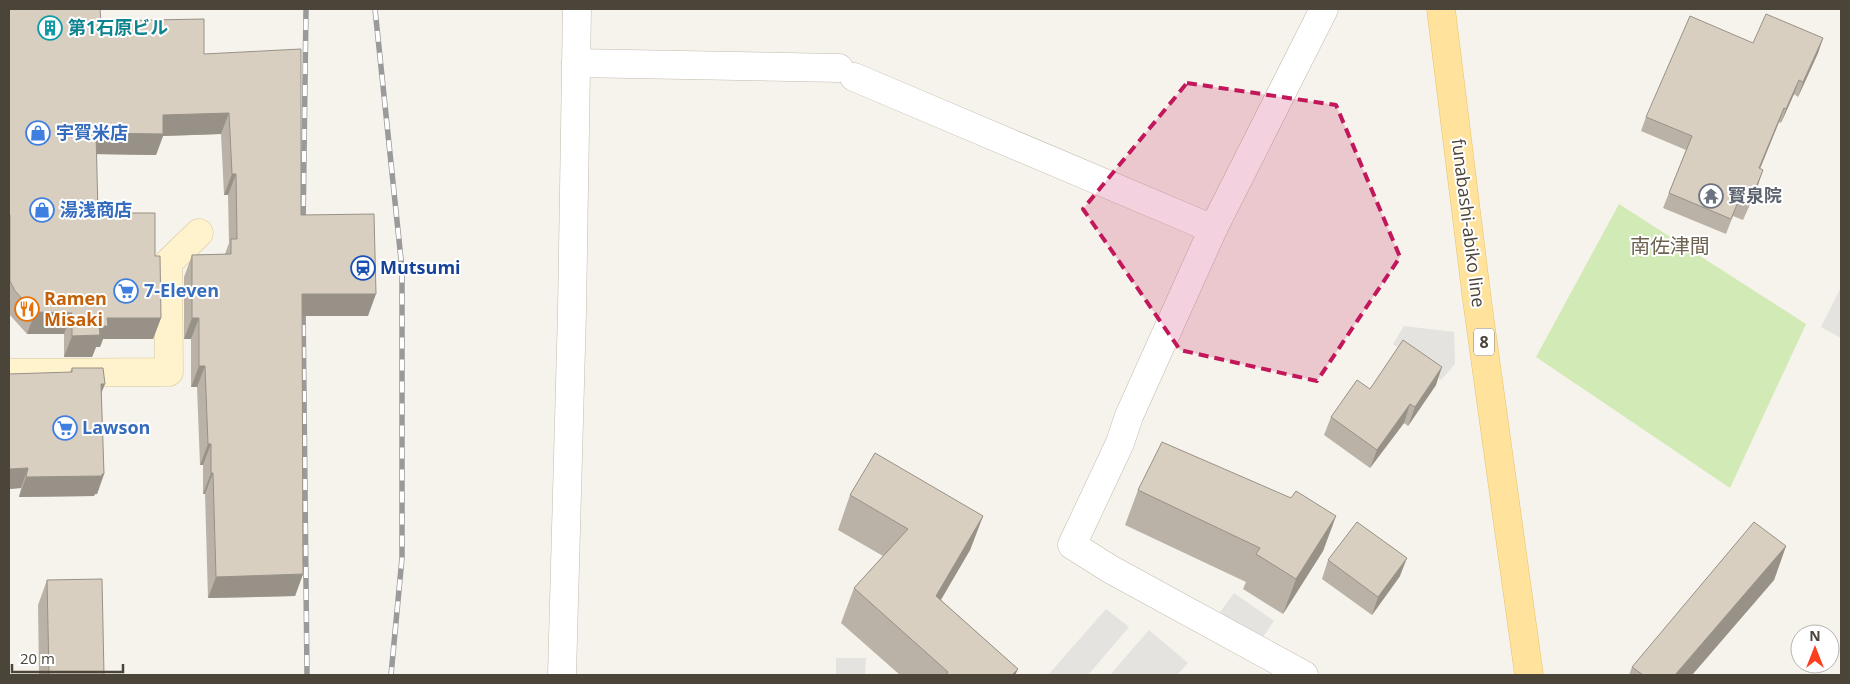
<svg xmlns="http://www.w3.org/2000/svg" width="1850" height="684" font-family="'Open Sans','Noto Sans JP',sans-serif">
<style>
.green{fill:#d2eab5}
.parking{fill:#e5e3e0}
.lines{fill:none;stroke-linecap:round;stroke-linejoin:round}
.minor-casing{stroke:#c2bbae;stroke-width:29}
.secondary-casing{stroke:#d6c79b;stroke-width:29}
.primary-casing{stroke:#e6c16a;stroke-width:29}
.minor{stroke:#fff;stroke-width:28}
.secondary{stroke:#fff3cd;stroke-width:28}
.primary{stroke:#ffe39c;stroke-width:28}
.rail-casing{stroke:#9a9a9a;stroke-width:5.5}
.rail{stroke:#fff;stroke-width:4;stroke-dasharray:11;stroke-linecap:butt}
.wall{fill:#bab2a6}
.shaded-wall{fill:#979187}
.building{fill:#d8cfc1;stroke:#979187}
.marked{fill:#c2185b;fill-opacity:0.2;stroke:#c2185b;stroke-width:4;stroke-dasharray:10 6;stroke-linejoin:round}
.labels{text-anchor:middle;stroke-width:4;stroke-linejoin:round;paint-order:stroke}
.shield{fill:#fff;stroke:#817c74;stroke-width:1}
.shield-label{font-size:16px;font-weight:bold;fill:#4b4439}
.culture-label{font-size:18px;font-weight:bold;fill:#0d838f;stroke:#fff;text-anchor:start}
.shop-label{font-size:18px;font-weight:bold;fill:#366cbe;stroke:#fff;text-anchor:start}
.worship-label{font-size:18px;font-weight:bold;fill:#5b616d;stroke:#fff;text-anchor:start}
.street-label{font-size:18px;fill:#4b4439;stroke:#fff}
.transit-label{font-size:18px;font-weight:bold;fill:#164399;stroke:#fff;text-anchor:start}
.food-label{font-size:18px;font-weight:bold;fill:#c56008;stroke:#fff;text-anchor:start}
.quarter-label{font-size:20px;fill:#6e6250;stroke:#fff}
</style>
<rect width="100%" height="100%" fill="#f6f3ec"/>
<polygon class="green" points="1619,204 1806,324 1730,488 1536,357"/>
<g class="parking">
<polygon points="1841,287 1841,338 1821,327"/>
<polygon points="1404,326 1454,332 1455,364 1441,380 1393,344"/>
<polygon points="1234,593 1274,621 1261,640 1220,612"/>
<polygon points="1106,609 1129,627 1088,675 1048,675"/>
<polygon points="1149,630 1188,663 1177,675 1110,675"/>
<polygon points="836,658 866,658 865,675 836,675"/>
</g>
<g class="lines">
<g class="minor-casing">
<g id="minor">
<polyline points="576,63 839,68"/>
<polyline points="854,77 1213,229"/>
<polyline points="562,675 572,311 577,9"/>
<polyline points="1304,675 1110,569 1072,545 1120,443 1129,416 1213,229 1324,9"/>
</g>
</g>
<g class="secondary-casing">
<polyline id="secondary" points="9,373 169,372 168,263 199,233"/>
</g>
<g class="primary-casing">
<polyline id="primary" points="1441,9 1477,300 1529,675"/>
</g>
<use href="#minor" class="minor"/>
<use href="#secondary" class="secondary"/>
<use href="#primary" class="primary"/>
<g class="rail-casing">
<g id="rail">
<polyline points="375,9 402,269 402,558 391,675"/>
<polyline points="303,228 306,9"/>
<polyline points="303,303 307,675"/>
</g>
</g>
<use href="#rail" class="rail"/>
</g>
<g class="wall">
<polygon points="9,9 101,21 204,54 301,215 368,316 302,316 303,574 295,596 208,598 205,494 203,494 203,465 200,465 197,387 191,387 191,339 184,339 184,277 192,255 225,254 229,243 228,195 224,195 221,134 163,136 156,155 96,154 98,213 155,256 161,318 153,339 103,339 100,347 96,347 92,357 64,357 64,334 27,334 9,314"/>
<polygon points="1823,38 1818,53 1798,97 1794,94 1781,123 1779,122 1760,169 1758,185 1743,220 1733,216 1726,234 1663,208 1686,150 1641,131 1646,117 1753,43"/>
<polygon points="72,368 101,394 104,474 97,494 95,494 94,496 19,497 21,488 9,489"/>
<polygon points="1436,385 1408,426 1404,423 1370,468 1324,435 1331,417 1370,389"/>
<polygon points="1138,490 1291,498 1336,516 1323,551 1283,614 1243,589 1246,582 1125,525"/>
<polygon points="850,495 983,516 970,550 941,600 1018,669 1015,675 900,675 841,623 854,588 883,556 838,530"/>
<polygon points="1786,546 1774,580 1692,675 1629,675 1632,667"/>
<polygon points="1328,560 1400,576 1372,615 1322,579"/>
<polygon points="47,580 104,675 39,675 38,605"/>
</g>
<g class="shaded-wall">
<polygon points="1823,38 1818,53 1798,97 1803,82"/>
<polygon points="1799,80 1794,94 1781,123 1786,109"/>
<polygon points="1784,108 1779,122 1754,183 1759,168"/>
<polygon points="229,113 221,134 163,136 156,155 88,154 96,133 163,115"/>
<polygon points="1763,170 1758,185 1743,220"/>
<polygon points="232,174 236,174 228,195 224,195"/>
<polygon points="302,294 376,294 368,316 294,316"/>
<polygon points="35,312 72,313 64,334 27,334"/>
<polygon points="107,318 161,318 153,339 103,339 100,347 96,347 92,357 64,357 72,336 99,326"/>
<polygon points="192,318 199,318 191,339 184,339"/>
<polygon points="199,366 205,366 197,387 191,387"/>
<polygon points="1442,367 1436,385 1408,426 1415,407"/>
<polygon points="101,384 105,384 97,404"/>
<polygon points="1410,404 1404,423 1370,468 1377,450"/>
<polygon points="208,444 211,444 203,465 200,465"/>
<polygon points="28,468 21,488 9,489 9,469"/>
<polygon points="211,473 213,473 205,494 203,494"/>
<polygon points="104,474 97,494 95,494 94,496 19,497 26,477"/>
<polygon points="983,516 970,550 923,630 936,596"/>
<polygon points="1336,516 1323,551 1283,614 1296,579"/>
<polygon points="1786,546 1774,580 1692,675 1675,675"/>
<polygon points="1407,558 1400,576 1372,615 1378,597"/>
<polygon points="303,574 295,596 208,598 216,577"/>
<polygon points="1018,669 1015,675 1012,675"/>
</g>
<g class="building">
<polygon points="9,9 100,9 101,21 204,19 204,54 301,49 301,215 374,214 376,294 302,294 303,574 216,577 213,473 211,473 211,444 208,444 205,366 199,366 199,318 192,318 192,255 231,254 231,239 237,239 236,174 232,174 229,113 163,115 163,134 96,133 98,213 155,213 155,256 160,256 161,318 107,318 108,326 99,326 100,335 72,336 72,313 35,312 15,291 10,281 10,215 9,215"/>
<polygon points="1766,14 1823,38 1803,82 1799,80 1786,109 1784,108 1759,168 1763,170 1749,205 1738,202 1731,219 1669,193 1692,136 1646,117 1690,16 1753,43"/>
<polygon points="1403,340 1442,367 1415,407 1410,404 1377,450 1331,417 1357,380 1370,389"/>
<polygon points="72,368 103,368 105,384 101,384 104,474 102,474 102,476 26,477 28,468 9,469 9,374 72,372"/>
<polygon points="1162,442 1291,498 1296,491 1336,516 1296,579 1256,554 1260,548 1138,490"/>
<polygon points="875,453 983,516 936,596 1018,669 1012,675 946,675 948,672 854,588 908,529 850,495"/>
<polygon points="1357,522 1407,558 1378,597 1328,560"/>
<polygon points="1754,522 1786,546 1675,675 1643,675 1632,667"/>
<polygon points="102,579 104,675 49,675 47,580"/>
</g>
<path class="marked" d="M1187,83L1336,105L1400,257L1317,381L1180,350L1083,209Z"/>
<defs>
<g id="building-ring" transform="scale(1.25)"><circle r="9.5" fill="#fff" stroke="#0f9aa8" stroke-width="1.5"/><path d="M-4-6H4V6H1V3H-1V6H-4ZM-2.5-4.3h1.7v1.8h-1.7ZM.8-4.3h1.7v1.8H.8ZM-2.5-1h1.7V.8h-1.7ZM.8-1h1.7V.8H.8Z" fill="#0f9aa8"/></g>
<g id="shop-ring" transform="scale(1.25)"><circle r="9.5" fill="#fff" stroke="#3f7fe0" stroke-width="1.5"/><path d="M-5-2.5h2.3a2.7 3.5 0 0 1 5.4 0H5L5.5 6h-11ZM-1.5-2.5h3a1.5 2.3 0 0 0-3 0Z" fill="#3f7fe0"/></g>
<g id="temple-ring" transform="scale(1.25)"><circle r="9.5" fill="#fff" stroke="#6b7280" stroke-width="1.5"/><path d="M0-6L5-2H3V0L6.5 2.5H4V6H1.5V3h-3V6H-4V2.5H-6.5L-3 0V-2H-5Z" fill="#6b7280"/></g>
<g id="station-ring" transform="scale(1.25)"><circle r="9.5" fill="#fff" stroke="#1a4fb4" stroke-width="1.5"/><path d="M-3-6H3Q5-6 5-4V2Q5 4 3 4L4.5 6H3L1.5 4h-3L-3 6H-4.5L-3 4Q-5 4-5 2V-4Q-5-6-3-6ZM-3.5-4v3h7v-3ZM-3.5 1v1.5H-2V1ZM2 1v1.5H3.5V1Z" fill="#1a4fb4"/></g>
<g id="supermarket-ring" transform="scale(1.25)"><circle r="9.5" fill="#fff" stroke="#3f7fe0" stroke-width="1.5"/><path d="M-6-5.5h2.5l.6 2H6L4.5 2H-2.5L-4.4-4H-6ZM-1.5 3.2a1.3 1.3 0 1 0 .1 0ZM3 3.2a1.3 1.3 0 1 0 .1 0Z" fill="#3f7fe0"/></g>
<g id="restaurant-ring" transform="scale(1.25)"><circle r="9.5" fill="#fff" stroke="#e8710a" stroke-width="1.5"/><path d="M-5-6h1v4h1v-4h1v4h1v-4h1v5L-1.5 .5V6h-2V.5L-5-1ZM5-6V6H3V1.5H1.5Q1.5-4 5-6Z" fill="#e8710a"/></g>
</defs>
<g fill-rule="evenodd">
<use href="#building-ring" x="50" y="28"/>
<use href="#shop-ring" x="38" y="133"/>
<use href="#temple-ring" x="1711" y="196"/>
<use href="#shop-ring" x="42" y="210"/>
<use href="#station-ring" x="363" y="268"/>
<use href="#supermarket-ring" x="126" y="291"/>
<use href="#restaurant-ring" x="27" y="309"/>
<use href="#supermarket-ring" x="65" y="428"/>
</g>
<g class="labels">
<rect class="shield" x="1474" y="328.5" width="20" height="27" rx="4"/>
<g class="shield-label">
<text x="1484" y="348">8</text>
</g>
<g class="culture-label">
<text x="68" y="34">第1石原ビル</text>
</g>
<g class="shop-label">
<text x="56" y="139">宇賀米店</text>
<text x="60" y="216">湯浅商店</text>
<text x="144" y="297">7-Eleven</text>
<text x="82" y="434">Lawson</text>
</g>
<g class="worship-label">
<text x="1728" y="202">寳泉院</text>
</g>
<g class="street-label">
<text transform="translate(1468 223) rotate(83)" y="6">funabashi-abiko line</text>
</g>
<g class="transit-label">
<text x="380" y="274">Mutsumi</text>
</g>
<g class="food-label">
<text x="44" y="305">Ramen<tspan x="44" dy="21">Misaki</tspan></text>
</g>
<g class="quarter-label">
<text x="1670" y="253">南佐津間</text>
</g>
</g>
<rect width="1850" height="684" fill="none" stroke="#4b4439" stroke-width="20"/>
<g transform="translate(1815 649)"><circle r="24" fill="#ffffff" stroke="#b7b4b0"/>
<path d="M0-4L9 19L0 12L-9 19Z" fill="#fc3f1d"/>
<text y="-8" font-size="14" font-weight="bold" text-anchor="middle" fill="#4b4439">N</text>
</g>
<path d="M12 664v8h111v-8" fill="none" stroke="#4b4439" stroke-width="2.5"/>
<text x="20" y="664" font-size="15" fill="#4b4439" stroke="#ffffff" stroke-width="4" paint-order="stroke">20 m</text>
</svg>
